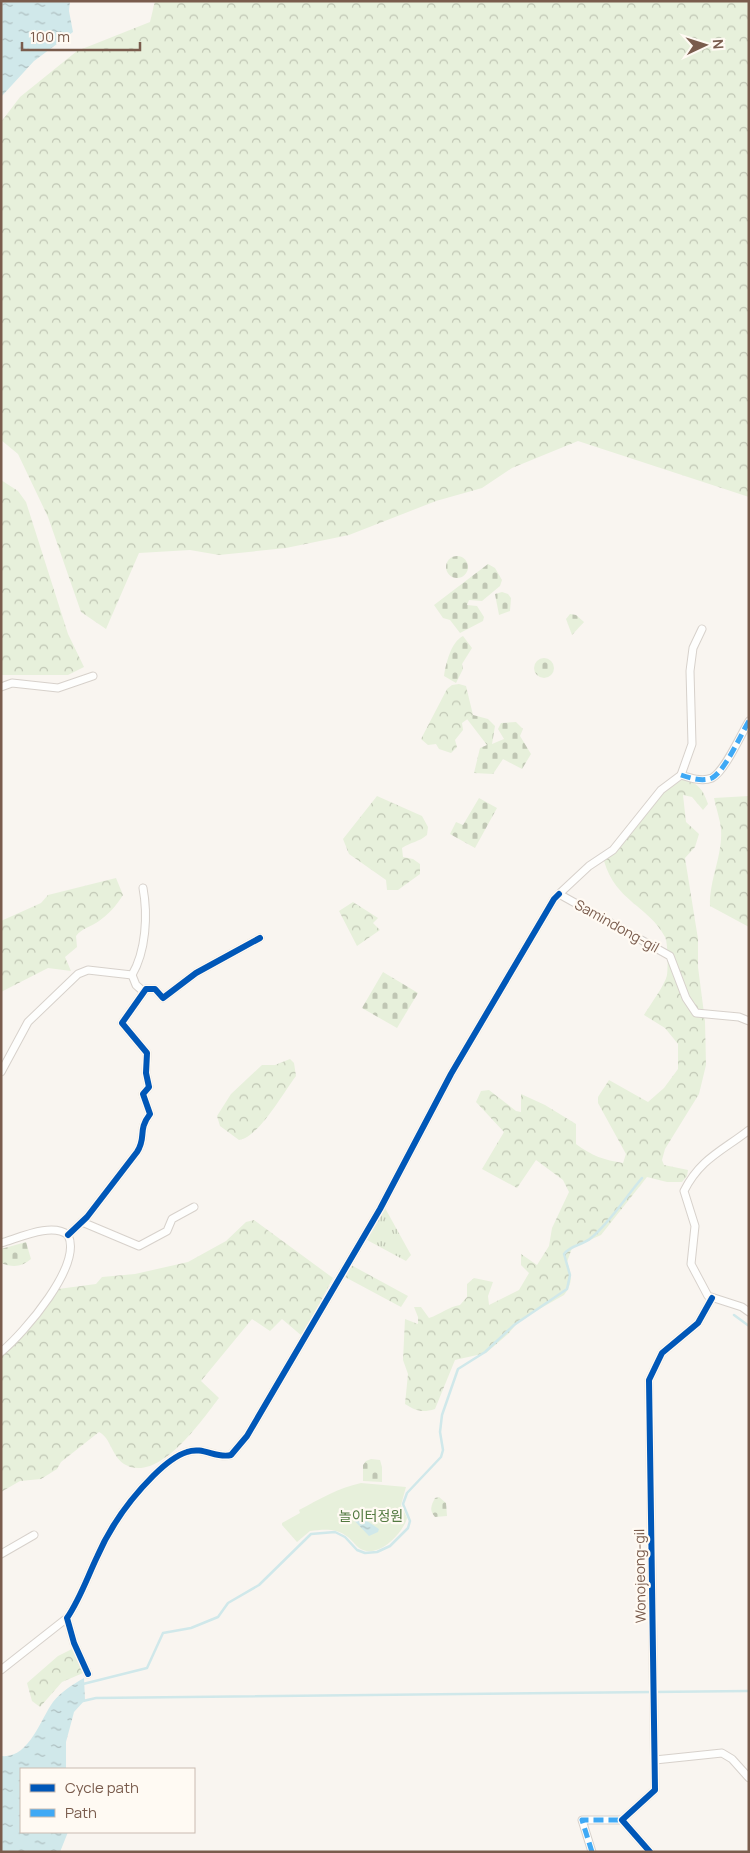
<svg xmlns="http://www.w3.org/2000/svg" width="750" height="1853" font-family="Manrope,'Noto Sans KR',sans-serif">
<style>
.grass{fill:url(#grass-tufts)}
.forest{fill:url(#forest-crowns)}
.cemetery{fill:url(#cemetery-stones)}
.green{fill:#e7f0db}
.water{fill:url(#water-ripples)}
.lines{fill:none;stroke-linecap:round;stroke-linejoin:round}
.stream{stroke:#d0e8ea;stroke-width:2.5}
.minor-casing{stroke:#d7d1cb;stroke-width:9}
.minor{stroke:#fefefd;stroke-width:7}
.quiet{stroke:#3fa9f5;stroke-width:5;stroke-dasharray:10 5;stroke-linecap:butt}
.cycleway-casing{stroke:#fffaf3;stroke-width:9}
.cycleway{stroke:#0057b8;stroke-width:6}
.labels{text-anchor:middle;stroke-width:4.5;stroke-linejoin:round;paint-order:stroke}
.street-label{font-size:14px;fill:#7a5c4d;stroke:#fffaf3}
.park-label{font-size:14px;fill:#537a41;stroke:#fffaf3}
</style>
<defs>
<pattern id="grass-tufts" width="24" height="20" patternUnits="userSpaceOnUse" patternTransform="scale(1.25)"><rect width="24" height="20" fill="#e7f0db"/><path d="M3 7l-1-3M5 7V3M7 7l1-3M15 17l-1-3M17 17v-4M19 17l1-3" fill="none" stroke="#c0c6b4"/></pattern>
<pattern id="forest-crowns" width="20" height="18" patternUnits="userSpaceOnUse" patternTransform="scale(1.25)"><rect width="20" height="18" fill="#e7f0db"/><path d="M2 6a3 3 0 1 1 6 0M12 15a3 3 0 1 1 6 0" fill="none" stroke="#c0c6b4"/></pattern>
<pattern id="cemetery-stones" width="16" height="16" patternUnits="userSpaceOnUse" patternTransform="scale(1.25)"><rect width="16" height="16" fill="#e7f0db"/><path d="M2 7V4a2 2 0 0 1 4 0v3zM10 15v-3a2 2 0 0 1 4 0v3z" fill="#c0c6b4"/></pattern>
<pattern id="water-ripples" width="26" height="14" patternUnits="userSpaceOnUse" patternTransform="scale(1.25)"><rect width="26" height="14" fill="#d0e8ea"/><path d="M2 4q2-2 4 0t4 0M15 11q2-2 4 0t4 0" fill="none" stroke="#aebfc0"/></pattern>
</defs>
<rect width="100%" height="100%" fill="#f9f5f0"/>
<polygon class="grass" points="385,1208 411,1255 406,1261 367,1240"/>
<g class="forest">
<polygon points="155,1 749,1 749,497 578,441 512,468 482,488 436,501 349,535 286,548 219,555 190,550 139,553 106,629 81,612 48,517 18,454 1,440 1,122 20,97 77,51 150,22"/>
<polygon points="1,480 18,491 26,502 68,634 84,667 68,675 1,675"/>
<polygon points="459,684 466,686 473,715 462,723 463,730 455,740 457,747 451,753 439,749 436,744 428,745 421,739 447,689 452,685"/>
<path d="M683,779C698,783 703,789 708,804L703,810L692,797L683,795L686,822L699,834L695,847L685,858L698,939V967L705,1021L706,1065L699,1094L665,1149L662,1160L664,1165L688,1170L687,1176L682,1182H667L647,1177L601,1235L572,1248L567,1262C572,1274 573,1284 564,1295L520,1320L508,1334L486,1353L455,1360L435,1409C422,1413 416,1411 405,1404L408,1374L403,1360L405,1319L418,1324V1317L414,1307H421L429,1318C441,1314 448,1307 460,1305L467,1297V1284L474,1278L493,1282L488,1296L489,1305L519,1290L529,1273L521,1265V1254L537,1265L549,1246L552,1228L569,1192L563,1180L536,1160L517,1188L482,1169L504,1132L476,1102L481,1091L489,1090L516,1111L521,1112V1094L545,1105L576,1124V1144C592,1156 604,1160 623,1163L626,1154L598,1103V1097L609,1080L648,1102L664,1088L678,1069V1044L665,1028L644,1015C650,1005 665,985 667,975C668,969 668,942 665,937C648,905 616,902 604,861L613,854L663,793Z"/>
<path d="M377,796L422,816L428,827L427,835C419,842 411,842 402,848L403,857L413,859L420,864V874L398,890H387L386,880L349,854L343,839Z"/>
<path d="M749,796V927L710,906C709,880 723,855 721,829C720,819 716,808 714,798Z"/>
<path d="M116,878L123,895C116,906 109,914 99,921C91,927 82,928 76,936L77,947L65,957L71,971L48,968L1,992V921L41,903L48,895Z"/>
<polygon points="353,902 378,918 373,923 380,930 357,946 339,911"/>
<path d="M290,1059L294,1063L296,1076C283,1093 259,1137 239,1140L220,1126L217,1116L231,1094L262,1065H275Z"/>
<path d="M254,1220L333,1278L302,1336L282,1319L270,1331L252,1319L201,1381L219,1398C202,1420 158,1485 124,1464C111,1455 111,1438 99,1432L61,1462L57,1469L41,1479L20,1481L1,1492V1355L58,1289L96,1284L102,1277L135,1274L188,1262L226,1241L246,1222Z"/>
<polygon points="351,1265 408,1296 401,1307 345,1277"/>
<polygon points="72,1649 83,1673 62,1682 40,1707 32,1701 27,1683 58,1656"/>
</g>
<g class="cemetery">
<circle cx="457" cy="567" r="11"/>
<polygon points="488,564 495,568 502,580 500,586 482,601 469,600 467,605 477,606 484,617 483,621 460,633 450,620 443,618 434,605"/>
<polygon points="502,592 508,594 511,598 510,611 499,615 495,594"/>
<polygon points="570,614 576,615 584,622 572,635 566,619"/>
<path d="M463,636L472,648L462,664L463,669L456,683L444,676C446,663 451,642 463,636Z"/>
<circle cx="544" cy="668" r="10"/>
<polygon points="473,715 488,719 495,726 492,744 504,739 498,729 501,723 516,722 523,729 520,736 531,754 522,769 503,759 493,774 474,773 480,748 487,745 467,719"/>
<polygon points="479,798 497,808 475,848 450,834 456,822 463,825"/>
<polygon points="383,972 418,993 397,1028 362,1008"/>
<path d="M26,1242L31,1259C22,1267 13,1268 1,1263V1249Z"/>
<polygon points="371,1459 380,1460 382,1467 382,1482 363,1481 363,1465 366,1461"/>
<path d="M439,1497L446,1503L447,1516L435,1517C429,1510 431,1506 435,1498Z"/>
</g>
<path class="green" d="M361,1483L406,1487L401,1505L407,1518C403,1533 380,1557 363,1550C357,1548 353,1541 348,1537C337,1528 324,1529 310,1531L297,1542L282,1525V1523L300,1513L299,1510C320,1499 338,1488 361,1483Z"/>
<g class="water">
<polygon points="1,1 70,1 69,11 73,32 34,61 1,97"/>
<polygon points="355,1512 362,1514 367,1521 379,1529 378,1532 369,1536 349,1515"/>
<path d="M84,1678L85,1700L74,1712L66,1742V1769H21V1832H68L60,1852H1V1756C29,1759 40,1720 53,1702C62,1691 72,1685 84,1678Z"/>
</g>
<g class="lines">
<g class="stream">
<polyline points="734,1315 749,1326"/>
<path d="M83,1684L147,1668L163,1633L191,1628L218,1617L228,1603L259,1585L311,1534L335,1532L345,1537L357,1550L365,1553L377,1552L390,1546L408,1528L410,1521L403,1504L407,1493L441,1457L443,1450L440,1432L442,1415L458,1369L485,1352L514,1325L567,1289L570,1275L564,1254C571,1245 583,1245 591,1238C611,1221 625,1198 642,1178"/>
<polyline points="83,1701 96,1698 749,1691"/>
</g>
<g class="minor-casing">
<g id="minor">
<polyline points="702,629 693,648 690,671 692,744 681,775 661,790 613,850 589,866 559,894 670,956 686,998 696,1013 739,1017 749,1021"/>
<polyline points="1,687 12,683 58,688 93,676"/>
<path d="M681,775C690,778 702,782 712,778C725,771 741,734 749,721"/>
<path d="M143,888C148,915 146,951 132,975L136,985L144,992"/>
<polyline points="1,1072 28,1022 78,974 88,970 132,975"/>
<path d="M749,1130C722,1151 700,1159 684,1191L695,1226L691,1264L708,1296L742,1307L749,1312"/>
<polyline points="82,1222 139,1246 167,1231 172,1219 194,1207"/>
<path d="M68,1235L87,1217L137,1152C147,1137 137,1131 150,1114L143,1094L149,1087L146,1073L147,1053L122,1023L146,989H155L163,998L196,973L260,938"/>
<path d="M1,1243C19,1238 52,1222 68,1235C83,1265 24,1333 1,1352"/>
<polyline points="1,1554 34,1535"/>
<polyline points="1,1670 67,1618"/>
<path d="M88,1674L74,1643L67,1618C80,1599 87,1578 97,1557C110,1527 130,1499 153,1476C162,1467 174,1456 187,1452C203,1446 216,1459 231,1455L247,1436L380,1209L451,1074L554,899L559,894"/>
<polyline points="655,1760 722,1753 732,1759 749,1778"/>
<polyline points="592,1852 582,1820 622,1820"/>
<polyline points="650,1852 622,1820 655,1790 649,1380 662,1353 698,1323 712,1298"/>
</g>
</g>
<use href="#minor" class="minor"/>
<g class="quiet">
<path d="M681,775C690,778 702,782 712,778C725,771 741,734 749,721"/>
<polyline points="592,1852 582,1820 622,1820"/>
</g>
<g class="cycleway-casing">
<g id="cycleway">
<path d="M68,1235L87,1217L137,1152C147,1137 137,1131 150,1114L143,1094L149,1087L146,1073L147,1053L122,1023L146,989H155L163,998L196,973L260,938"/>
<path d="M88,1674L74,1643L67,1618C80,1599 87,1578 97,1557C110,1527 130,1499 153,1476C162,1467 174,1456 187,1452C203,1446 216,1459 231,1455L247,1436L380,1209L451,1074L554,899L559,894"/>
<polyline points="650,1852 622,1820 655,1790 649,1380 662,1353 698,1323 712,1298"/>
</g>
</g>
<use href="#cycleway" class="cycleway"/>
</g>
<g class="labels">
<g class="street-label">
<text transform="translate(617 926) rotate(29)" y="5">Samindong-gil</text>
<text transform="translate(640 1576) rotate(-91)" y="5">Wonojeong-gil</text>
</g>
<g class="park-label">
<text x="371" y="1521">놀이터정원</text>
</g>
</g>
<rect width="750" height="1853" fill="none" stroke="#7a5c4d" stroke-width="5"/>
<rect x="20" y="1768" width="175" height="65" fill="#fffaf3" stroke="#cabbb1"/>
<rect x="30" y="1784" width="25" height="8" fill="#0057b8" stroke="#cabbb1"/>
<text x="65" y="1793" font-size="15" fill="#7a5c4d">Cycle path</text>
<rect x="30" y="1809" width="25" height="8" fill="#3fa9f5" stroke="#cabbb1"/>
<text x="65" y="1818" font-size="15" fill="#7a5c4d">Path</text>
<g transform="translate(705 45) rotate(86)" stroke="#fffaf3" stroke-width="4" paint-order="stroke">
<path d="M0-4L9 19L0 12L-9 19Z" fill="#7a5c4d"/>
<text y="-8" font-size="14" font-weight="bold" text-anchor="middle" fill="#7a5c4d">N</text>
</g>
<path d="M22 42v8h118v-8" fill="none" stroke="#7a5c4d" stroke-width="2.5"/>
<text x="30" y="42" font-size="15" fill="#7a5c4d" stroke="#fffaf3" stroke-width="4" paint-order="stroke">100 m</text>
</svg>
